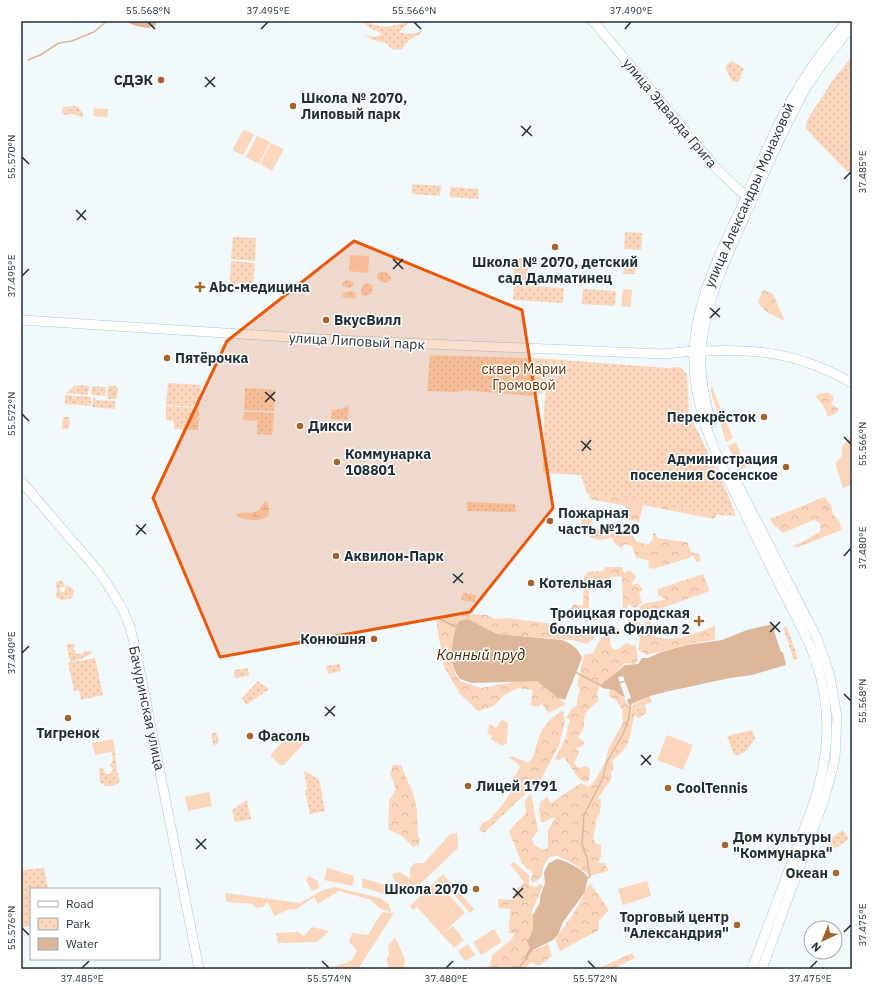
<svg xmlns="http://www.w3.org/2000/svg" width="873" height="990" font-family="'IBM Plex Sans',sans-serif">
<style>
.grass{fill:#fbd6bb}
.forest{fill:url(#forest-crowns)}
.wetland{fill:url(#wetland-marsh)}
.park{fill:url(#park-dots)}
.water{fill:#deb79a}
.lines{fill:none;stroke-linecap:round;stroke-linejoin:round}
.stream{stroke:#deb79a;stroke-width:1.5}
.secondary-casing{stroke:#a2c7dd;stroke-width:10}
.secondary{stroke:#fff;stroke-width:9}
.marked{fill:#e8590c;fill-opacity:0.2;stroke:#e8590c;stroke-width:3;stroke-linejoin:round}
.ticks{fill:none;stroke:#1f2e36;stroke-width:1.5}
.poi-dot{fill:#a4632d;stroke:#fff;stroke-width:1.5}
.labels{text-anchor:middle;stroke-width:3;stroke-linejoin:round;paint-order:stroke}
.poi-label{font-size:14px;font-weight:bold;fill:#1f2e36;stroke:#fff;text-anchor:start}
.street-label{font-size:14px;fill:#1f2e36;stroke:#fff}
.park-label{font-size:14px;fill:#623100;stroke:#fff}
.water-label{font-size:15px;font-style:italic;fill:#4b2502;stroke:#fff}
.neatline{fill:none;stroke:#1f2e36;stroke-width:1.5}
.ticks-label{font-size:10px;text-anchor:middle;fill:#1f2e36}
</style>
<defs>
<pattern id="forest-crowns" width="20" height="18" patternUnits="userSpaceOnUse"><rect width="20" height="18" fill="#fbd6bb"/><path d="M2 6a3 3 0 1 1 6 0M12 15a3 3 0 1 1 6 0" fill="none" stroke="#d7b8a1"/></pattern>
<pattern id="wetland-marsh" width="20" height="14" patternUnits="userSpaceOnUse"><rect width="20" height="14" fill="#fbd6bb"/><path d="M1 5h8M5 5V1M11 12h8M15 12V8" fill="none" stroke="#d7b8a1"/></pattern>
<pattern id="park-dots" width="8" height="8" patternUnits="userSpaceOnUse"><rect width="8" height="8" fill="#fbd6bb"/><path d="M2 2h.1M6 6h.1" fill="none" stroke="#d7b8a1" stroke-width="1.8" stroke-linecap="round"/></pattern>
</defs>
<rect width="100%" height="100%" fill="#f1f9fd"/>
<g class="grass">
<polygon points="94,108 108,109 107,117 93,116"/>
<polygon points="243,130 245,130 254,135 243,155 234,151 233,149"/>
<polygon points="257,136 270,142 259,164 246,157"/>
<polygon points="271,143 284,149 272,171 260,164"/>
<polygon points="350,255 369,256 368,273 349,271"/>
<polygon points="623,289 632,290 631,307 621,306"/>
<polygon points="712,387 733,438 726,442 710,389"/>
<polygon points="244,412 258,412 258,421 243,420"/>
<polygon points="849,438 852,438 852,485 843,488 835,463 842,456 842,447"/>
<polygon points="736,442 746,467 739,470 728,446"/>
<polygon points="502,720 508,723 507,743 502,746 491,739 492,735 487,734 490,724 496,728"/>
<polygon points="293,731 304,741 304,743 284,765 280,765 271,756 271,754"/>
<polygon points="667,735 693,745 683,770 657,760"/>
<polygon points="113,739 115,751 95,755 92,743"/>
<polygon points="209,792 212,806 188,811 185,797"/>
<polygon points="457,833 458,848 417,887 397,888 392,874 400,872 410,879 410,869 415,863 424,863 450,834"/>
<polygon points="327,868 354,876 353,886 324,880"/>
<polygon points="443,874 474,909 470,913 443,882 440,885 465,913 443,933 453,926 464,940 454,948 417,907 413,910 410,906"/>
<polygon points="309,876 318,881 319,888 312,891 306,880"/>
<polygon points="362,878 389,886 384,894 362,887"/>
<polygon points="647,881 651,896 623,905 618,889"/>
<polygon points="335,887 380,898 389,904 391,912 379,908 371,900 339,891 318,904 314,897 295,910 290,909 274,916 269,904 266,902 264,907 256,908 253,904 227,902 225,896 226,893 300,903 323,890"/>
<polygon points="382,912 394,913 358,969 330,969 332,967 351,961 357,951 349,942 352,933 368,935"/>
<polygon points="312,927 329,931 317,942 278,943 276,933 298,932 304,936"/>
<polygon points="494,929 502,942 481,955 473,942"/>
<polygon points="395,937 405,959 404,969 390,969 386,960 389,955 388,946"/>
<polygon points="468,944 475,955 465,961 458,951"/>
</g>
<g class="forest">
<path d="M763,290L773,294L785,321C775,316 763,312 758,302Z"/>
<polygon points="821,393 829,393 834,398 831,404 839,409 836,413 828,417 823,405 815,396"/>
<polygon points="591,487 727,502 714,519 643,505 639,522 624,519 626,506 589,499"/>
<polygon points="824,497 831,505 833,514 839,521 842,530 798,547 792,547 820,532 820,523 814,520 783,533 777,527 774,526 770,519"/>
<polygon points="584,508 593,512 591,527 604,530 607,523 614,524 616,528 620,531 628,529 636,541 648,545 653,539 653,533 656,534 657,538 687,542 691,552 699,554 701,561 696,562 693,555 689,558 653,569 648,567 649,561 643,559 636,558 632,546 625,544 621,548 614,543 612,538 600,540 591,538 581,526"/>
<polygon points="606,567 622,567 624,573 630,570 636,577 632,583 632,585 638,583 643,590 639,593 642,603 639,604 636,608 630,605 628,605 627,608 623,609 622,576 612,577 608,579 589,580 589,608 596,612 598,620 593,621 585,621 585,614 574,613 571,610 573,604 583,606 584,577 588,572 603,571"/>
<path d="M703,574L710,591L637,617C636,599 654,604 666,599L658,595V589Z"/>
<path d="M467,614L488,615L495,619L505,618L586,628L595,638L586,644L572,640L497,634L468,619L459,621C451,634 450,655 454,670C455,674 458,678 460,681L481,688L519,681H537L566,704L548,713L542,704L536,707L531,705L533,690L518,688L504,695L494,706L478,711L461,695L444,667L436,620L449,615Z"/>
<path d="M646,621H650L656,637C675,643 697,632 715,626V637L714,640L693,643L647,655L638,650L640,638L637,636L639,629L634,627L635,623L640,622L642,626Z"/>
<path d="M619,628L620,632L618,635H610V645L614,650L620,648L626,643L636,646L638,660L635,664L625,663L608,680L600,685L597,693L598,701C595,704 589,709 586,713C582,721 587,728 578,737L584,742L583,746L576,748L579,753L574,763L579,768L586,766L590,769L589,780L585,782L580,780L564,757L558,761L555,758L566,738L568,725L570,720L566,718L572,708L577,706C576,699 580,695 579,687L577,686L584,655L593,653C600,640 603,631 619,628Z"/>
<path d="M614,686L620,692L629,707L649,696L652,701L650,703C628,707 635,731 627,745C624,751 617,756 612,761L614,768L611,772C613,781 608,783 604,789C602,792 601,795 598,798L601,800L600,813L595,821L596,825L593,838L596,844L601,845V857L598,863H605L608,871L590,876L577,866L558,856L549,857L543,867L542,877L533,883L531,880L533,873L522,864L509,831L526,813L525,800L531,794L538,831L532,839L533,844L543,850L548,848V830L555,819L554,817L545,822H541L539,810L540,802L547,797L551,803L581,783L589,787L596,779L606,760L608,749L623,723L622,710L616,700L609,696L610,690Z"/>
<path d="M563,710L565,721L559,745L541,779L484,833L479,830L482,823L489,820L504,803L513,788L514,778L520,767L516,762L509,758L512,756L528,763C536,756 535,747 539,737C545,723 551,718 563,710Z"/>
<polygon points="393,765 401,765 414,796 417,810 418,837 420,839 419,845 413,847 402,836 388,829 389,801 396,789 390,774"/>
<polygon points="514,862 529,875 529,885 535,887 541,884 543,886 531,913 539,920 538,924 527,943 533,951 548,944 552,956 539,966 531,962 524,969 483,969 490,965 492,955 511,940 515,933 509,933 510,909 498,908 498,899 514,900 515,891 524,882 510,864"/>
<polygon points="590,883 609,910 599,921 599,930 560,951 555,940 575,911"/>
<polygon points="632,953 635,958 613,969 597,969"/>
</g>
<path class="wetland" d="M265,501H267L269,508V515C261,522 246,521 237,516V514C243,511 251,515 257,511C261,509 262,504 265,501Z"/>
<g class="park">
<path d="M366,21C375,27 387,28 397,25C402,24 404,22 409,23L399,32C408,36 416,33 423,31L420,34L410,39L402,49L397,50L392,49L386,43L373,40L364,35L374,37L383,34L370,28L363,22Z"/>
<polygon points="852,56 852,177 806,129 807,120 833,80"/>
<polygon points="731,61 744,68 739,81 737,82 732,81 725,67"/>
<polygon points="76,106 78,107 83,114 82,118 74,114 64,115 62,113 63,107"/>
<polygon points="412,184 441,186 440,196 412,194"/>
<polygon points="450,187 478,189 478,199 450,197"/>
<polygon points="625,232 642,233 641,250 624,249"/>
<polygon points="233,237 256,238 255,261 231,259"/>
<polygon points="519,258 528,259 527,282 513,282 514,266 519,266"/>
<polygon points="624,258 636,259 635,274 623,274"/>
<polygon points="231,261 255,263 253,285 230,284"/>
<path d="M380,272C385,271 389,273 391,278L390,281L384,283L378,280L377,276Z"/>
<polygon points="347,280 353,282 354,285 349,288 342,286 342,283"/>
<path d="M368,283L372,285L373,291L369,295L363,296L361,294C361,288 362,284 368,283Z"/>
<polygon points="514,285 564,288 563,303 513,300"/>
<polygon points="583,289 616,291 615,306 582,304"/>
<polygon points="350,291 355,292 356,295 355,298 349,298 342,297 343,293"/>
<polygon points="430,355 550,359 666,368 680,367 687,374 689,413 727,492 736,516 719,515 594,493 587,494 581,475 543,473 544,407 549,366 543,394 534,393 533,396 463,390 458,392 427,391"/>
<polygon points="168,383 201,385 199,407 166,405"/>
<polygon points="76,385 89,386 88,395 66,393"/>
<polygon points="92,386 106,387 105,396 91,395"/>
<polygon points="108,386 116,386 118,388 117,399 107,399"/>
<polygon points="245,388 275,390 274,411 244,410"/>
<polygon points="65,395 91,397 91,406 65,404"/>
<polygon points="93,397 97,400 115,401 115,409 92,407"/>
<polygon points="349,405 348,420 331,419 332,410 342,409"/>
<polygon points="166,406 199,408 198,430 174,429 174,421 166,420"/>
<polygon points="258,412 274,413 272,435 257,434"/>
<polygon points="63,417 70,417 69,429 62,429"/>
<polygon points="467,502 515,504 516,512 467,511"/>
<polygon points="61,580 65,585 64,587 60,588 60,591 64,592 66,586 71,587 74,591 72,598 61,600 56,597 57,589 55,583"/>
<polygon points="463,593 476,595 475,602 461,600"/>
<polygon points="783,627 787,627 798,659 794,660"/>
<path d="M66,644H75L73,649L77,654H82L85,651L93,652C86,657 79,660 71,662C67,657 69,650 66,644Z"/>
<polygon points="95,658 103,695 81,700 79,690 74,691 68,663"/>
<polygon points="340,664 341,671 328,674 326,666"/>
<polygon points="248,668 249,676 235,678 234,670"/>
<polygon points="258,681 269,689 246,705 242,698"/>
<polygon points="646,705 646,713 639,718 636,716 637,709"/>
<path d="M752,730L755,738C750,747 745,755 734,755L727,736Z"/>
<polygon points="216,732 219,742 214,746 211,734"/>
<path d="M115,751L117,771L120,781C118,785 110,787 105,786L100,782L99,767L104,769L106,774H110L113,769L110,765L113,760L112,755V752Z"/>
<polygon points="304,771 319,779 325,811 310,814 305,791 307,789"/>
<polygon points="247,800 251,819 235,822 232,810"/>
<polygon points="843,830 849,839 834,849 828,840"/>
<polygon points="44,868 48,889 31,889 31,926 21,927 21,870"/>
</g>
<g class="water">
<path d="M126,21H157L155,26C147,30 133,26 126,21Z"/>
<path d="M468,619L497,634L562,640C572,644 578,648 582,658L565,700L558,698L537,681L472,683L460,679C458,676 455,672 454,668C450,655 452,632 459,621Z"/>
<path d="M773,624L776,628L774,631L781,652H783L786,665L752,675L730,678L665,692L650,696L629,705L627,700L631,698L623,676L618,677L625,698L614,690L602,688L600,686C607,678 617,673 625,665L638,664L642,658H648L661,652L687,645L722,640L747,630Z"/>
<path d="M557,859C567,861 582,869 588,877L585,892L563,922L558,935L553,940L533,950L526,959L524,958L530,948L527,942L533,930V915L540,902V897L545,883L544,872L549,863Z"/>
</g>
<g class="lines">
<g class="stream">
<polyline points="28,60 40,55 59,43 72,41 94,32 107,21"/>
<polyline points="440,619 456,627"/>
<polyline points="575,672 602,686"/>
<polyline points="617,683 627,681"/>
<polyline points="587,878 590,877 587,858 582,844 584,815 602,780 607,762 623,734 629,718 630,705 632,703"/>
<polyline points="518,969 526,959"/>
</g>
<g class="secondary-casing">
<g id="secondary">
<polyline points="593,21 717,169 740,191 751,198"/>
<polyline points="21,320 336,340 663,354 693,351"/>
<path d="M701,351C715,351 729,350 744,351C782,352 819,364 852,383"/>
<path d="M711,423C705,400 699,375 701,351C705,302 725,260 745,216C764,174 782,130 805,90C818,67 836,47 852,26"/>
<polyline points="735,479 817,638 830,676 837,717 835,758 825,797 762,969"/>
<polyline points="21,481 94,566 106,582 123,610 130,627 136,651 199,969"/>
<path d="M752,969L812,808C829,758 833,713 816,661C806,633 791,607 777,580C762,549 747,518 732,487C715,453 699,417 695,378C687,313 721,252 747,195C763,158 778,121 799,87C813,63 830,42 847,21"/>
</g>
</g>
<use href="#secondary" class="secondary"/>
</g>
<path class="marked" d="M354,241L522,310L553,508L470,612L220,657L153,498L227,341Z"/>
<path class="ticks" d="M148,22L155,29M414,22L421,29M261,29L268,22M625,29L631,22M205,77L215,87M205,87L215,77M521,126L532,136M522,136L531,126M22,157L29,164M844,179L851,172M76,210L86,220M77,220L86,210M393,259L403,269M393,269L403,259M22,276L29,269M710,308L720,317M710,318L720,308M265,392L275,401M265,402L275,392M22,414L29,421M844,437L851,444M581,441L591,450M582,451L591,440M136,525L146,534M136,535L146,524M844,556L851,548M453,574L463,583M453,583L463,573M770,622L780,632M770,632L780,622M22,653L29,646M844,694L851,701M325,707L335,716M325,716L335,706M641,755L651,765M641,765L651,755M196,839L206,849M196,849L206,839M513,888L523,898M513,898L523,888M22,928L29,935M844,932L851,925M322,961L329,968M588,961L595,968M82,968L89,961M446,968L453,961M810,968L817,961"/>
<g class="poi-dot">
<circle cx="161" cy="80" r="4"/>
<circle cx="293" cy="106" r="4"/>
<circle cx="555" cy="247" r="4"/>
<path d="M198 281h4v4h4v4h-4v4h-4v-4h-4v-4h4z"/>
<circle cx="326" cy="320" r="4"/>
<circle cx="167" cy="358" r="4"/>
<circle cx="764" cy="417" r="4"/>
<circle cx="300" cy="426" r="4"/>
<circle cx="337" cy="462" r="4"/>
<circle cx="786" cy="467" r="4"/>
<circle cx="550" cy="521" r="4"/>
<circle cx="336" cy="556" r="4"/>
<circle cx="531" cy="583" r="4"/>
<path d="M697 615h4v4h4v4h-4v4h-4v-4h-4v-4h4z"/>
<circle cx="374" cy="639" r="4"/>
<circle cx="68" cy="718" r="4"/>
<circle cx="250" cy="736" r="4"/>
<circle cx="468" cy="786" r="4"/>
<circle cx="668" cy="788" r="4"/>
<circle cx="725" cy="845" r="4"/>
<circle cx="836" cy="873" r="4"/>
<circle cx="476" cy="889" r="4"/>
<circle cx="737" cy="925" r="4"/>
</g>
<g class="labels">
<g class="poi-label">
<text x="153" y="85" text-anchor="end">СДЭК</text>
<text x="301" y="103">Школа № 2070,<tspan x="301" dy="16">Липовый парк</tspan></text>
<text x="555" y="267" text-anchor="middle">Школа № 2070, детский<tspan x="555" dy="16">сад Далматинец</tspan></text>
<text x="209" y="292">Abc-медицина</text>
<text x="334" y="325">ВкусВилл</text>
<text x="175" y="363">Пятёрочка</text>
<text x="756" y="422" text-anchor="end">Перекрёсток</text>
<text x="308" y="431">Дикси</text>
<text x="345" y="459">Коммунарка<tspan x="345" dy="16">108801</tspan></text>
<text x="778" y="464" text-anchor="end">Администрация<tspan x="778" dy="16">поселения Сосенское</tspan></text>
<text x="558" y="518">Пожарная<tspan x="558" dy="16">часть №120</tspan></text>
<text x="344" y="561">Аквилон-Парк</text>
<text x="539" y="588">Котельная</text>
<text x="690" y="618" text-anchor="end">Троицкая городская<tspan x="690" dy="16">больница. Филиал 2</tspan></text>
<text x="366" y="644" text-anchor="end">Конюшня</text>
<text x="68" y="738" text-anchor="middle">Тигренок</text>
<text x="258" y="741">Фасоль</text>
<text x="476" y="791">Лицей 1791</text>
<text x="676" y="793">CoolTennis</text>
<text x="733" y="842">Дом культуры<tspan x="733" dy="16">"Коммунарка"</tspan></text>
<text x="828" y="878" text-anchor="end">Океан</text>
<text x="468" y="894" text-anchor="end">Школа 2070</text>
<text x="729" y="922" text-anchor="end">Торговый центр<tspan x="729" dy="16">"Александрия"</tspan></text>
</g>
<g class="street-label">
<text transform="translate(670 113) rotate(50)" y="5">улица Эдварда Грига</text>
<text transform="translate(749 195) rotate(-66)" y="5">улица Александры Монаховой</text>
<text transform="translate(357 341) rotate(3)" y="5">улица Липовый парк</text>
<text transform="translate(147 708) rotate(78)" y="5">Бачуринская улица</text>
</g>
<g class="park-label">
<text x="524" y="374">сквер Марии<tspan x="524" dy="16">Громовой</tspan></text>
</g>
<g class="water-label">
<text x="481" y="660">Конный пруд</text>
</g>
</g>
<rect width="873" height="990" fill="none" stroke="#ffffff" stroke-width="44"/>
<rect x="30" y="888" width="130" height="72" fill="#ffffff" stroke="#a5abaf"/>
<rect x="38" y="901" width="20" height="6" fill="#ffffff" stroke="#a5abaf"/>
<text x="66" y="908" font-size="12" fill="#1f2e36">Road</text>
<rect x="38" y="918" width="20" height="12" fill="url(#park-dots)" stroke="#a5abaf"/>
<text x="66" y="928" font-size="12" fill="#1f2e36">Park</text>
<rect x="38" y="938" width="20" height="12" fill="#deb79a" stroke="#a5abaf"/>
<text x="66" y="948" font-size="12" fill="#1f2e36">Water</text>
<g transform="translate(823 940) rotate(224)"><circle r="19" fill="#ffffff" stroke="#a5abaf"/>
<path d="M0-3L7 15L0 10L-7 15Z" fill="#a4632d"/>
<text y="-6" font-size="11" font-weight="bold" text-anchor="middle" fill="#1f2e36">N</text>
</g>
<rect x="22" y="22" width="829" height="946" class="neatline"/>
<g class="ticks-label">
<text x="148" y="14">55.568°N</text>
<text x="268" y="14">37.495°E</text>
<text x="414" y="14">55.566°N</text>
<text x="631" y="14">37.490°E</text>
<text transform="translate(11 157) rotate(-90)" y="4">55.570°N</text>
<text transform="translate(862 172) rotate(-90)" y="4">37.485°E</text>
<text transform="translate(11 276) rotate(-90)" y="4">37.495°E</text>
<text transform="translate(11 414) rotate(-90)" y="4">55.572°N</text>
<text transform="translate(862 444) rotate(-90)" y="4">55.566°N</text>
<text transform="translate(862 548) rotate(-90)" y="4">37.480°E</text>
<text transform="translate(11 653) rotate(-90)" y="4">37.490°E</text>
<text transform="translate(862 701) rotate(-90)" y="4">55.568°N</text>
<text transform="translate(862 925) rotate(-90)" y="4">37.475°E</text>
<text transform="translate(11 928) rotate(-90)" y="4">55.576°N</text>
<text x="82" y="982">37.485°E</text>
<text x="329" y="982">55.574°N</text>
<text x="446" y="982">37.480°E</text>
<text x="595" y="982">55.572°N</text>
<text x="810" y="982">37.475°E</text>
</g>
</svg>
